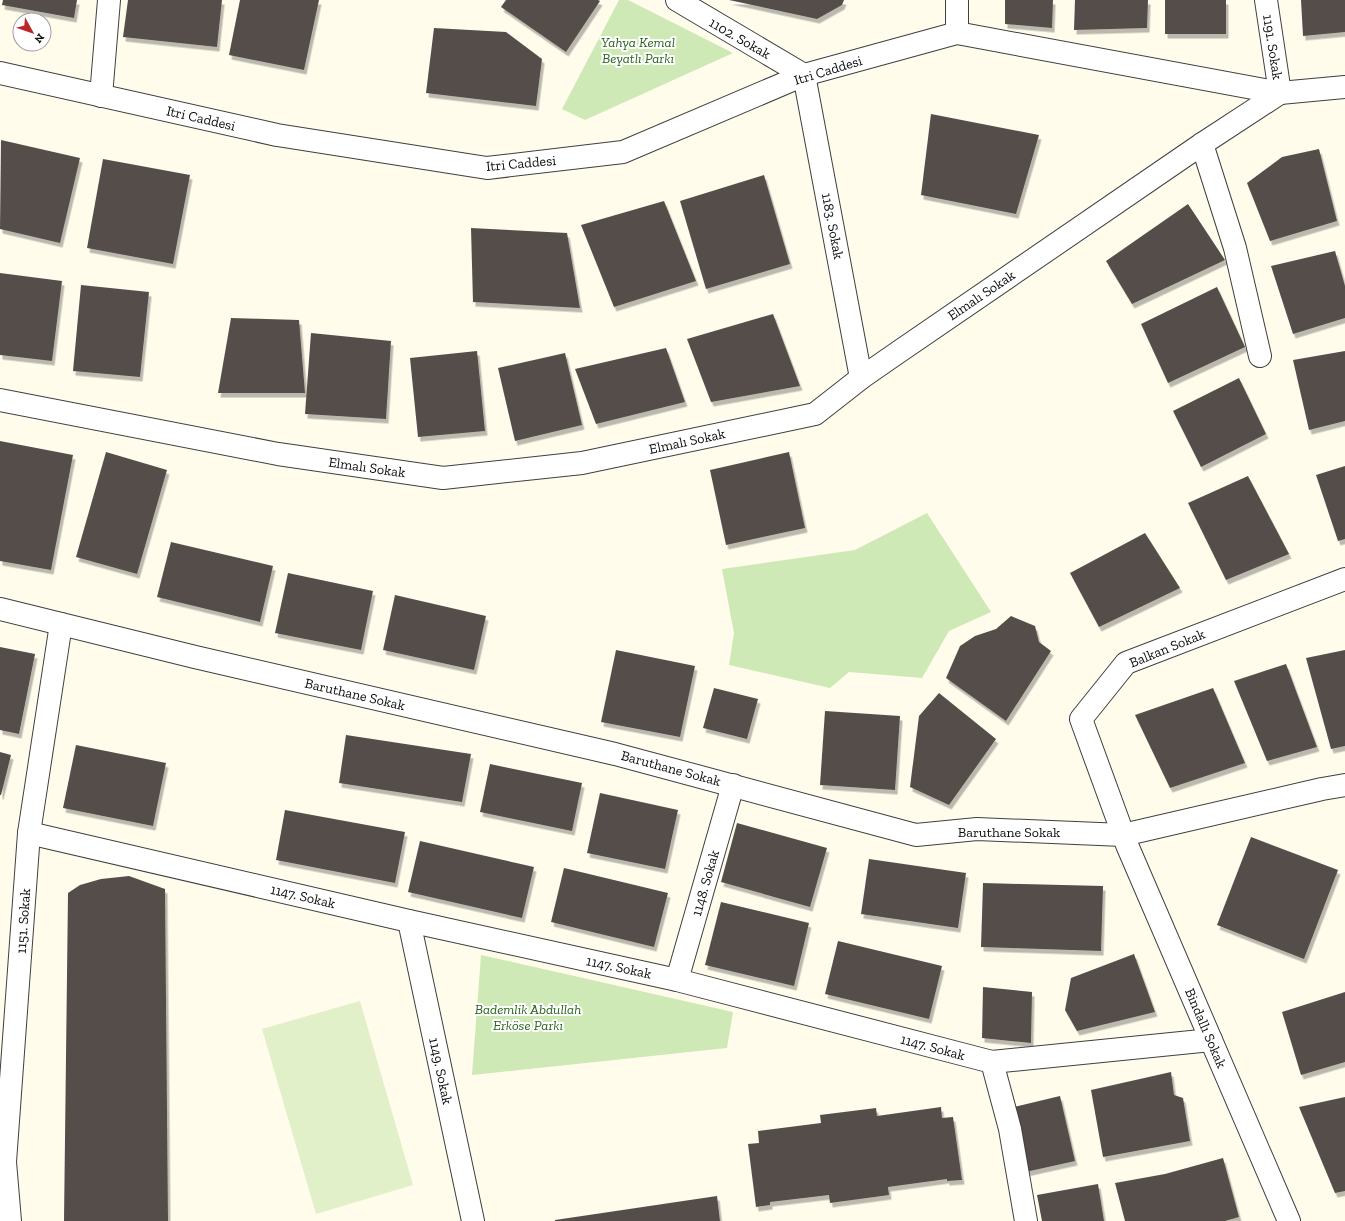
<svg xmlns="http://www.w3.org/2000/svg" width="1345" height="1221" font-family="'Zilla Slab',serif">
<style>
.green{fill:#cfe9b6}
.pitch{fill:#e1f0c8}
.building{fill:#554e49;filter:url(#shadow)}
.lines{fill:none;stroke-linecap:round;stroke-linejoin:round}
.minor-casing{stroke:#3f3f3f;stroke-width:24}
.tertiary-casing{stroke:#3f3f3f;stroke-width:24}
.minor{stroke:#fff;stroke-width:22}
.tertiary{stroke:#fff;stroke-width:22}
.labels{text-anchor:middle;stroke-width:4;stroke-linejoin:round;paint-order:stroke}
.street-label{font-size:14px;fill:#0c0c0c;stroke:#fff}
.park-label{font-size:14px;font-style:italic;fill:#2a631d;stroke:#fff}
</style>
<defs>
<filter id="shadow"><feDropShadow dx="2.5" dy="4.5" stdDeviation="0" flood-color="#0004"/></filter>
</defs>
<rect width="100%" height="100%" fill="#fffcec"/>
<g class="green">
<polygon points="619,0 628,0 733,53 585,120 562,109"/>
<polygon points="927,513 991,612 949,631 922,678 849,672 830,688 729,665 734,633 722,569 855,550"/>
<polygon points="481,955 733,1012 727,1048 472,1075"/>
</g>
<polygon class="pitch" points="360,1001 413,1185 316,1214 262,1029"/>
<g class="building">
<polygon points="3,0 77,0 74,18 2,5"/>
<polygon points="128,0 222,0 217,47 123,37"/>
<polygon points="240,0 319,0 304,70 229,55"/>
<polygon points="506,0 598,0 600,1 566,52 501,7"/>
<polygon points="729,0 844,0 842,5 817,19"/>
<polygon points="1005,0 1053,0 1052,28 1005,24"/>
<polygon points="1075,0 1148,0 1147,28 1074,30"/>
<rect x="1165" y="0" width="61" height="34"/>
<polygon points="1301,0 1345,0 1345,32 1303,36"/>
<polygon points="434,28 506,32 542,59 536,106 426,93"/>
<polygon points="931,114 1039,135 1016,214 921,195"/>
<polygon points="1,140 80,158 60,243 0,229"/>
<polygon points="1319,149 1337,221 1270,241 1247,183 1282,157"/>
<polygon points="103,159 190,175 173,264 87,248"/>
<polygon points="764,175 790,264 706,289 680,201"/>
<polygon points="664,201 696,281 614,307 581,225"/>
<polygon points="1188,204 1225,260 1132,304 1106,261"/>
<polygon points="471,228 567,233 580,308 473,302"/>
<polygon points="1335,251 1345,286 1345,318 1293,334 1271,266"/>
<polygon points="0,273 62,281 52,361 0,355"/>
<polygon points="81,285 149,292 140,377 73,371"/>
<polygon points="1217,287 1245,347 1168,383 1141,324"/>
<polygon points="773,314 800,386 711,402 687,339"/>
<polygon points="231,318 299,320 305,393 218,393"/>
<polygon points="311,333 391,341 386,419 305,414"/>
<polygon points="666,348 685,402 596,424 575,369"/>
<polygon points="477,351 485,431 418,437 410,358"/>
<polygon points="1345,351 1345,421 1309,430 1293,360"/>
<polygon points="565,353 582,425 515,441 498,368"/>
<polygon points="1239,378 1266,434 1201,467 1173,411"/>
<polygon points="0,441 73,455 51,570 0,561"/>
<polygon points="106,452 167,470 137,574 76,557"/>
<polygon points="789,452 805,528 726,545 710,470"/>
<polygon points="1345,466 1345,539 1338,541 1316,475"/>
<polygon points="1248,476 1289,554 1226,580 1188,503"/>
<polygon points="1145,533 1180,588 1099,627 1070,573"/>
<polygon points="171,542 273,566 260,622 157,597"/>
<polygon points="288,573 373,591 361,650 275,633"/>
<polygon points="395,595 486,616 474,670 383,650"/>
<polygon points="1011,616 1035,626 1039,642 1051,651 1006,721 946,678 960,646 975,636 996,629"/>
<polygon points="0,647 35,654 19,734 0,730"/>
<polygon points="616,650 695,666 680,737 601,722"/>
<polygon points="1345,650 1345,746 1331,749 1306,658"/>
<polygon points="1286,664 1317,747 1267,761 1234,681"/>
<polygon points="714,688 758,699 747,739 703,728"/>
<polygon points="1213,688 1245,763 1170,788 1135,715"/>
<polygon points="939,693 996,739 949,805 910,787 919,716"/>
<polygon points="825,711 900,716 895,790 820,785"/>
<polygon points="346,735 471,754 462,802 339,783"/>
<polygon points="76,745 166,763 153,826 63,808"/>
<polygon points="0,752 11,755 1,795 0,795"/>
<polygon points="490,764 582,783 572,831 480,812"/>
<polygon points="600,793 678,810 665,869 587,853"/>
<polygon points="285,810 405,832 395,883 276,860"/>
<polygon points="737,823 827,848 810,907 721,882"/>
<polygon points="1251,837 1338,870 1304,959 1217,925"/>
<polygon points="420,841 534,867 522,918 408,892"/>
<polygon points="869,859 966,873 958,928 861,914"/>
<polygon points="564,868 668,893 654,947 551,922"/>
<polygon points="129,876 165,889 168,1221 64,1221 68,893 80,885 101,879"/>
<polygon points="983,883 1103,886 1101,951 981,947"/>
<polygon points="721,902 809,923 794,986 705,965"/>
<polygon points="838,941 942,966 929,1019 825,994"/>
<polygon points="1134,954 1155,1012 1077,1031 1065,1010 1071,978"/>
<polygon points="983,987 1032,992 1031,1043 982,1038"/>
<polygon points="1345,992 1345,1062 1301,1075 1282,1012"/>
<polygon points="1171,1072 1174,1095 1183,1098 1190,1141 1103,1157 1091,1090"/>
<polygon points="1060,1096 1075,1161 1021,1173 1006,1109"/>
<polygon points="1345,1097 1345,1191 1335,1193 1299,1107"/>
<polygon points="941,1107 942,1118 953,1117 962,1180 947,1181 947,1179 888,1187 889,1195 830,1203 829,1195 770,1202 770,1205 756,1207 748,1144 759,1143 758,1131 821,1123 820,1115 876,1108 877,1116"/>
<polygon points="1223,1158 1239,1217 1225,1221 1125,1221 1115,1183 1165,1174"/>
<polygon points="1098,1184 1104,1221 1042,1221 1037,1195"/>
<polygon points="717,1196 720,1221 555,1221 555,1220"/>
</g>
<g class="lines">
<g class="minor-casing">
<g id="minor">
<polyline points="677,0 804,75 861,378"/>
<polyline points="1266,0 1280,93"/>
<polyline points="0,73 277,135 487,168 623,152 804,75 957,33 1280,93 1345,87"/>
<polyline points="101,96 109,0"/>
<polyline points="1202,144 1235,248 1260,356"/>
<polyline points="0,400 278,454 443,478 582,463 815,414 861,378 900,351 1202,144 1280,93"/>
<polyline points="0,609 195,657 615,754 916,835 977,829 1123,835 1322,789 1345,785"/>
<polyline points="29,833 409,921 677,980 992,1062 1211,1040"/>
<polyline points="409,921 473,1221"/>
<polyline points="677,980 733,785"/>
<polyline points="992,1062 1010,1129 1026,1221"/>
<polyline points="10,1221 5,1162 29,833 61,624"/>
<polyline points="1289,1221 1127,845 1081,719 1126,663 1345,579"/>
</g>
</g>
<g class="tertiary-casing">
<polyline id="tertiary" points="957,0 957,33"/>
</g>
<use href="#minor" class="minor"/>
<use href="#tertiary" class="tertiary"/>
</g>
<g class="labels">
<g class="street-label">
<text transform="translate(740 38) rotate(30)" y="5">1102. Sokak</text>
<text transform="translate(1273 47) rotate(81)" y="5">1191. Sokak</text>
<text transform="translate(828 70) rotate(-17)" y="5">Itri Caddesi</text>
<text transform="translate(201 118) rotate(13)" y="5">Itri Caddesi</text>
<text transform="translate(521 163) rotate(-5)" y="5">Itri Caddesi</text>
<text transform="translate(833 226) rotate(79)" y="5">1183. Sokak</text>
<text transform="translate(981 295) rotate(-34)" y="5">Elmalı Sokak</text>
<text transform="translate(687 441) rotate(-12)" y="5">Elmalı Sokak</text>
<text transform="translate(367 467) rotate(8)" y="5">Elmalı Sokak</text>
<text transform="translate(1167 648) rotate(-22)" y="5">Balkan Sokak</text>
<text transform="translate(355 694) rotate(13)" y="5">Baruthane Sokak</text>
<text transform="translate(671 768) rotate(15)" y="5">Baruthane Sokak</text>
<text x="1009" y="837">Baruthane Sokak</text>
<text transform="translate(705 883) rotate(-74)" y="5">1148. Sokak</text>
<text transform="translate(303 896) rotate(13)" y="5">1147. Sokak</text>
<text transform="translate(23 921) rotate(-86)" y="5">1151. Sokak</text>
<text transform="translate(619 967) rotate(12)" y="5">1147. Sokak</text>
<text transform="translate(1206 1028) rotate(67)" y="5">Bindallı Sokak</text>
<text transform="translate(933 1047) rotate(15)" y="5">1147. Sokak</text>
<text transform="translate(441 1071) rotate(78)" y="5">1149. Sokak</text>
</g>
<g class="park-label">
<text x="638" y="47">Yahya Kemal<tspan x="638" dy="16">Beyatlı Parkı</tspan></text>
<text x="528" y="1014">Bademlik Abdullah<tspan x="528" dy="16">Erköse Parkı</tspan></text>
</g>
</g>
<g transform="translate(32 32) rotate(130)"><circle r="19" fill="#ffffff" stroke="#9e9e9e"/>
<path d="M0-3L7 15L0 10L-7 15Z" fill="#bc2528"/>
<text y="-6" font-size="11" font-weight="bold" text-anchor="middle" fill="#0c0c0c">N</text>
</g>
</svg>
